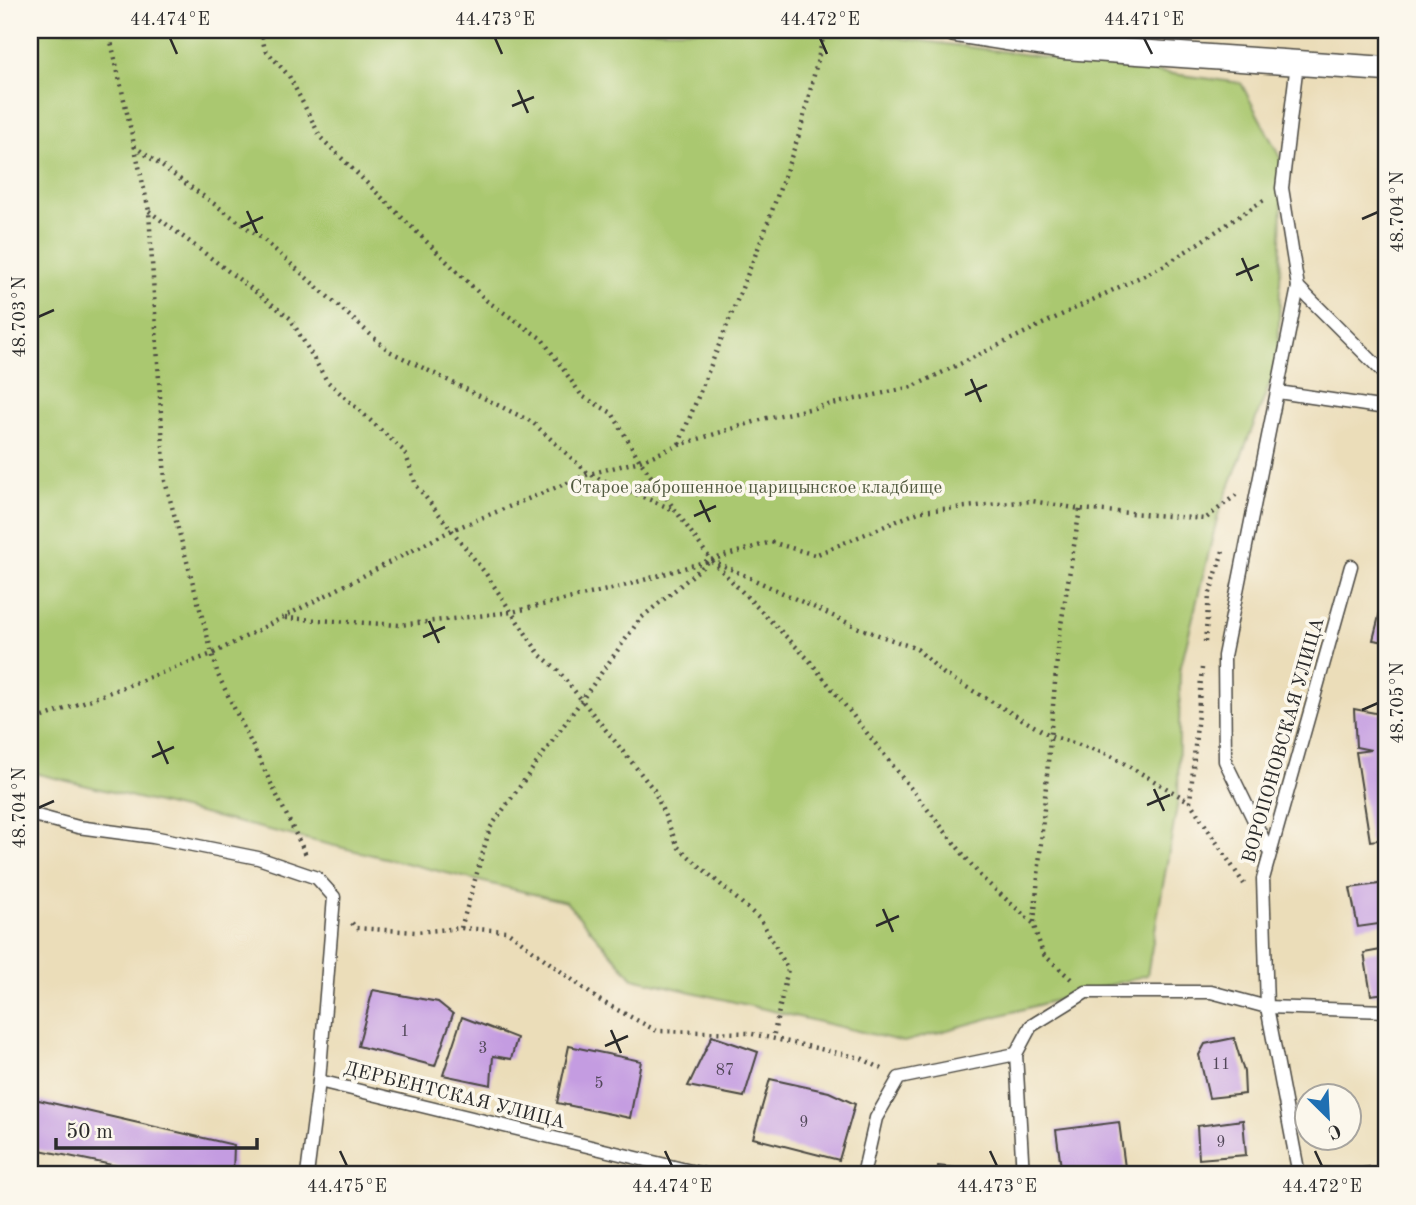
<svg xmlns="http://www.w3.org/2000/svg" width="1416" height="1205" font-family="'Old Standard TT',serif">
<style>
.green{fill:#aac86f;stroke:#6a7a4d;stroke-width:2}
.building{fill:#c49ce1}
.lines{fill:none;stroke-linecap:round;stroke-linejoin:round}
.service-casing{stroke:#484640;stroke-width:15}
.minor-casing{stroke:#484640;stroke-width:27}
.path{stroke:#484640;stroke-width:4.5;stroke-dasharray:2 5;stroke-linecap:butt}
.service{stroke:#fff;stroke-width:12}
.minor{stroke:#fff;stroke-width:24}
.ticks{fill:none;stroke:#2b2b2b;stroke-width:2.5}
.labels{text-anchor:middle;stroke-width:7;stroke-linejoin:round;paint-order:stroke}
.number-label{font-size:16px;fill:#514758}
.park-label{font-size:19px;fill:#515a3f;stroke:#fbf7ec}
.street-label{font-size:19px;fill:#2b2b2b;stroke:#fbf7ec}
.neatline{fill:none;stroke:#2b2b2b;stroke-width:2.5}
.ticks-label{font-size:18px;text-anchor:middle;fill:#2b2b2b}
</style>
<rect width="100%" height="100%" fill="#fbf7ec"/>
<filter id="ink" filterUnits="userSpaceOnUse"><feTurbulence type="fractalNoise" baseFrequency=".0143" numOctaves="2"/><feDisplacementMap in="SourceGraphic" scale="14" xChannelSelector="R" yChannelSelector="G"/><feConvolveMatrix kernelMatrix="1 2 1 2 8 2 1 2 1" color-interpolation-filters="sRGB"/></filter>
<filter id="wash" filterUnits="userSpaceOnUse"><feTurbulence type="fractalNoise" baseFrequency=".00686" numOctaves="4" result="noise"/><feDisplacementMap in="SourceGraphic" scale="28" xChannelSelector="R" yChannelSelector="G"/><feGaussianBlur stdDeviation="1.57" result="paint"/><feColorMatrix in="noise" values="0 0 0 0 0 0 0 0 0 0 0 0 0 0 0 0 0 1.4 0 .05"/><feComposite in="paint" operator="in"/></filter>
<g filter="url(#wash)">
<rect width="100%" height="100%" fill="#ebddb9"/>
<polygon class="green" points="30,30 839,30 1241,83 1283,163 1278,363 1218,515 1180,670 1178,801 1147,975 904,1042 633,978 566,902 30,772"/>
<g id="blocks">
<g class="building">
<polygon points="1385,592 1386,592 1386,642 1373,640"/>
<polygon points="1354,709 1386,715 1386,753 1382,752 1386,780 1386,839 1370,841 1356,752 1371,750 1356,747"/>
<polygon points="1386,883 1386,923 1358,927 1350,888"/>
<polygon points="1386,949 1386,993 1371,995 1364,953"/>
<polygon points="373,990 438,1002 453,1014 435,1066 358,1046"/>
<polygon points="462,1017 517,1038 511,1059 493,1056 491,1085 443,1075"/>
<polygon points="712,1036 758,1052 744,1097 688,1086"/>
<polygon points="1234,1038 1244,1072 1245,1094 1209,1098 1199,1055 1205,1044"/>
<polygon points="569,1046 641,1061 630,1118 557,1103"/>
<polygon points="770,1079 829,1092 855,1104 839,1160 753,1138"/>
<polygon points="30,1098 234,1145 233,1175 160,1175 30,1148"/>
<polygon points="1243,1120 1246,1155 1199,1159 1197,1126"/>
<polygon points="1119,1122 1126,1175 1062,1175 1056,1130"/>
<polygon points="938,1166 979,1171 979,1175 937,1175"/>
<polygon points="1369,1167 1370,1175 1322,1175 1322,1174"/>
<polygon points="379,1170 403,1174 403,1175 379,1175"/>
</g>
</g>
</g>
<g filter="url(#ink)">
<use href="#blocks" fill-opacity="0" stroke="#484640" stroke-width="2"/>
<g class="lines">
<g class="service-casing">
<g id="service">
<polyline points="1297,63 1282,188 1298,287 1386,375"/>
<polyline points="1278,392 1386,408"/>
<polyline points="30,814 78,827 153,837 258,858 317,878 334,897 319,1081 707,1175"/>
<polyline points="1270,853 1225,761 1224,656 1298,287"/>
<polyline points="1016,1054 1031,1026 1086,992 1211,992 1267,1007 1386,1011"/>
<polyline points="1016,1054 1023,1175"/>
<polyline points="307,1175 319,1081"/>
<polyline points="863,1175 876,1118 899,1078 1016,1054"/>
<polyline points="1299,1175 1267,1007 1263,879 1351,566"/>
</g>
</g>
<g class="minor-casing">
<polyline id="minor" points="955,30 1064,47 1386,69"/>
</g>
<g class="path">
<polyline points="112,30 110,37 149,211 165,481 218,675 306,855"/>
<polyline points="260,30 265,49 289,76 321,138 487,301 542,339 582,396 612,413 640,461 711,560 859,628 917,649 944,674 1051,736 1108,754 1190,802"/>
<polyline points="134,146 264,240 389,351 532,422 589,474 676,511"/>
<polyline points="149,211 290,318 327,381 405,452 416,485 486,574 540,655 556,668 654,790 678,847 761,920 788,969 773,1038"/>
<polyline points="679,444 763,236 800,132 825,30"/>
<polyline points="285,618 400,625 512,612 620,587 771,542 815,555 921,511 1032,501 1080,509 1205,519 1236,495"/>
<polyline points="1205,642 1209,596 1223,551"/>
<polyline points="1202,668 1190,802 1244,884"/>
<polyline points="30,722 212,654 452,530 589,474 640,461 679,445 767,418 912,387 1165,265 1264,200"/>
<polyline points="1034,922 1059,637 1080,509"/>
<polyline points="352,923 356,928 416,932 461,928 507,931 599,1000 657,1031 748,1033 861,1058 882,1069"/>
<polyline points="461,928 490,828 640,619 711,560 809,660 982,878 1033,923 1043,954 1071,979"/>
</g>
<use href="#service" class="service"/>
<use href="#minor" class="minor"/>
</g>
</g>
<path class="ticks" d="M170,38L177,54M495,38L502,54M820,38L827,54M1144,38L1152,54M518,90L528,113M512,106L534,97M247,211L257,233M1362,219L1378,212M241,227L263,217M1242,258L1252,281M1236,275L1259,265M38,317L54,310M971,379L981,402M965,395L987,385M700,500L710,522M694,516L716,506M429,621L439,643M423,637L445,627M1362,710L1378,703M158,741L168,764M152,757L174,747M1154,789L1164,811M1147,805L1170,795M38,808L54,801M883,909L893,932M876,926L899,916M611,1030L621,1053M605,1046L628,1036M340,1151L347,1166M665,1151L672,1166M990,1151L997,1166M1315,1151L1322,1166"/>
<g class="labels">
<g class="number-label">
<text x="405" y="1036">1</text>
<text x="483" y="1053">3</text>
<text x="1221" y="1069">11</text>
<text x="725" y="1075">87</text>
<text x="599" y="1088">5</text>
<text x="804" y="1127">9</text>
<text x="1221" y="1147">9</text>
</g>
<g class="park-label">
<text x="756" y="493">Старое заброшенное царицынское кладбище</text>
</g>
<g class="street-label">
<text transform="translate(1282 740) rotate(-74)" y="7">ВОРОПОНОВСКАЯ УЛИЦА</text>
<text transform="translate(455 1094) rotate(14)" y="7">ДЕРБЕНТСКАЯ УЛИЦА</text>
</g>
</g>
<rect width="1416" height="1205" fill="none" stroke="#fbf7ec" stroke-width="77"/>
<g transform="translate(1328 1117) rotate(156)"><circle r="33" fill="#fbf7ec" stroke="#a8a59f" stroke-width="2"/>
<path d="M0-5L12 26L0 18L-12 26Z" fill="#1f6fb2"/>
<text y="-10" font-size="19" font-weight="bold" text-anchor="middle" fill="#2b2b2b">С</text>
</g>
<path d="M56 1138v10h201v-10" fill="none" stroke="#2b2b2b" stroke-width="3.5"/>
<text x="66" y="1138" font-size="21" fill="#2b2b2b" stroke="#fbf7ec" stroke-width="5" paint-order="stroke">50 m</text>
<rect x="38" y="38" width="1340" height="1128" class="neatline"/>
<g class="ticks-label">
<text x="170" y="25">44.474°E</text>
<text x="495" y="25">44.473°E</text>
<text x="820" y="25">44.472°E</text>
<text x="1144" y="25">44.471°E</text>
<text transform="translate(1397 212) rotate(-90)" y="6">48.704°N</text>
<text transform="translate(19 317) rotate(-90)" y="6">48.703°N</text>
<text transform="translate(1397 703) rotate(-90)" y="6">48.705°N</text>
<text transform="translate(19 808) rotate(-90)" y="6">48.704°N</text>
<text x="347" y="1192">44.475°E</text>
<text x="672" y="1192">44.474°E</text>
<text x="997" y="1192">44.473°E</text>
<text x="1322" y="1192">44.472°E</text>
</g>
</svg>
